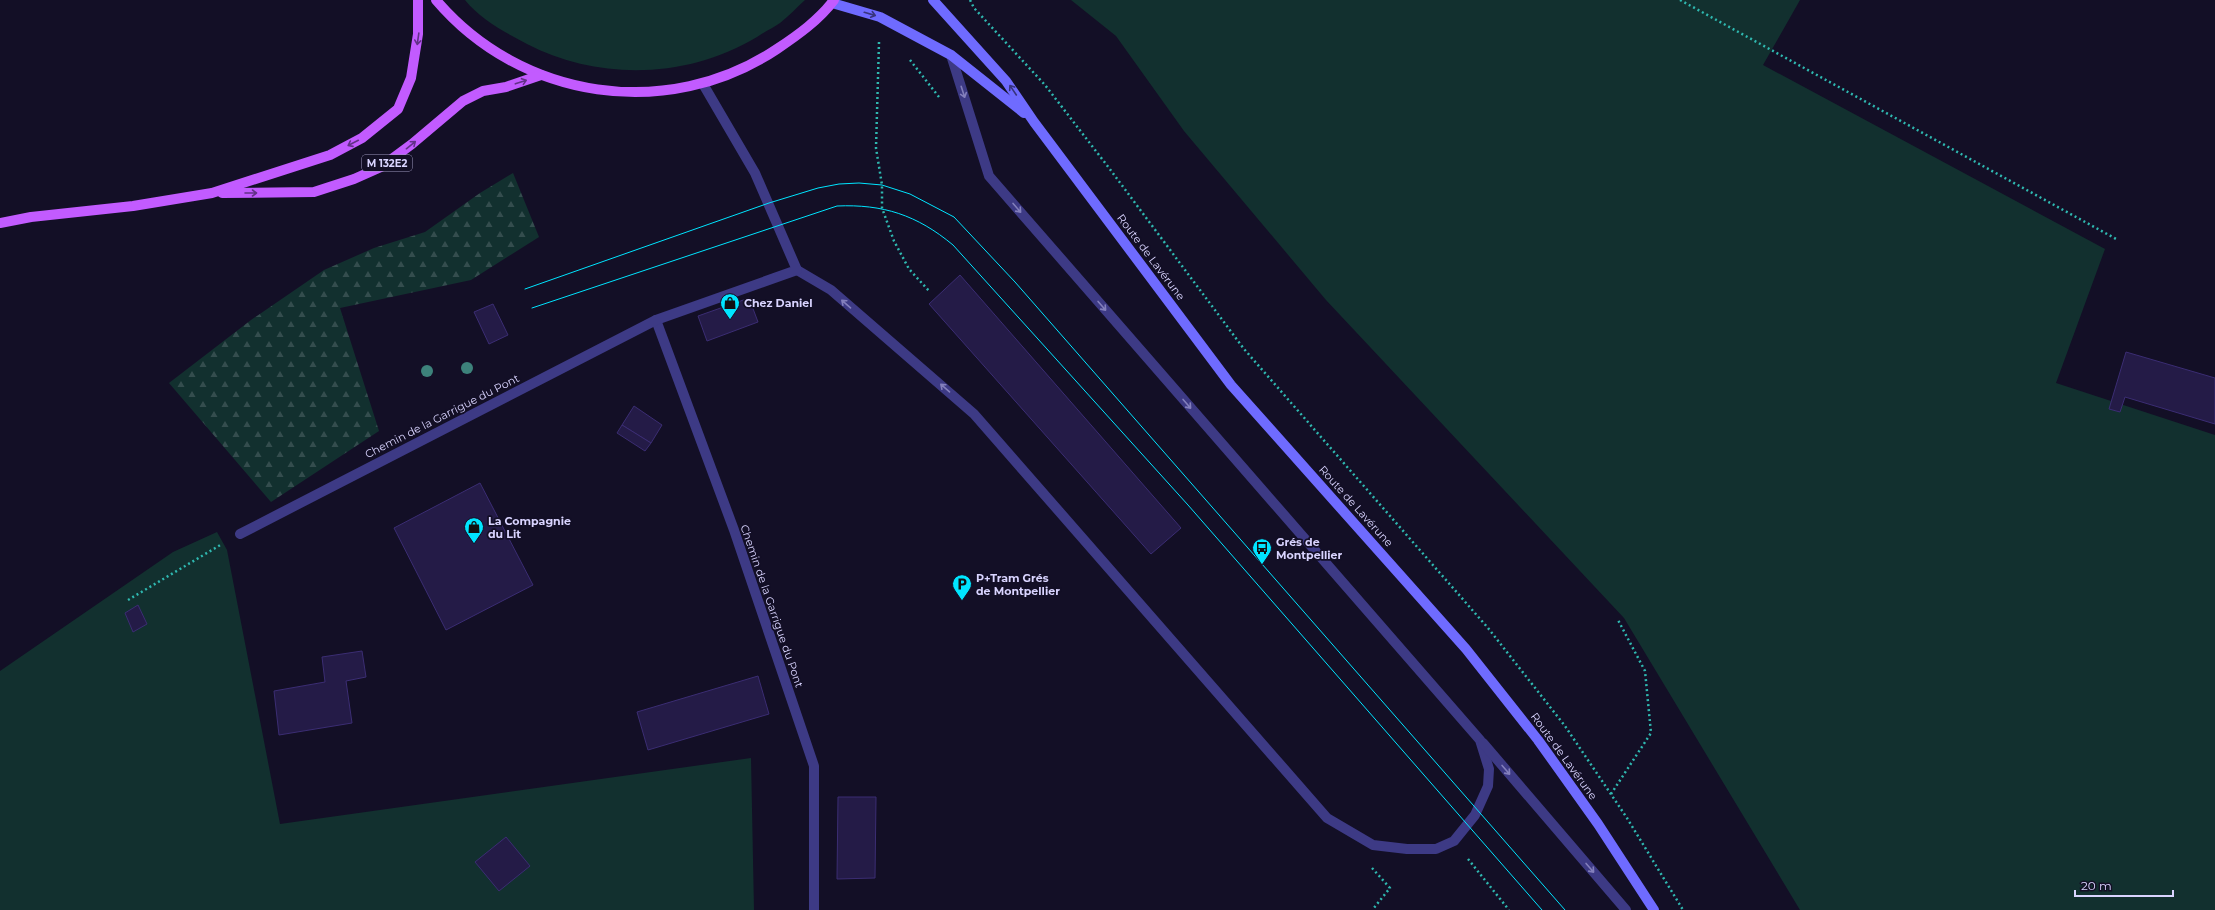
<svg xmlns="http://www.w3.org/2000/svg" width="2215" height="910" font-family="Montserrat,sans-serif">
<style>
.green{fill:#12302f}
.forest{fill:url(#forest-firs)}
.building{fill:#241b47;stroke:#3b2d73}
.lines{fill:none;stroke-linecap:round;stroke-linejoin:round}
.path{stroke:#2fb8b0;stroke-width:2.5;stroke-dasharray:2 3;stroke-linecap:butt}
.service{stroke:#3d3a85;stroke-width:10}
.minor{stroke:#3d3a85;stroke-width:10}
.secondary{stroke:#6f6bff;stroke-width:10}
.primary{stroke:#c25bff;stroke-width:10}
.tram{stroke:#00e5ff;stroke-width:1}
.tree{fill:#3d827b}
.oneway{stroke:#38347d}
.oneway2{stroke:#623188}
.oneway3{stroke:#837fbc}
.labels{text-anchor:middle;stroke-width:3.5;stroke-linejoin:round;paint-order:stroke}
.shield{fill:#130f26;stroke:#9e99be;stroke-width:1}
.shield-label{font-size:10px;font-weight:bold;fill:#d9d4ff}
.street-label{font-size:11px;fill:#d9d4ff;stroke:#130f26}
.poi-label{font-size:11px;font-weight:bold;fill:#d9d4ff;stroke:#130f26;text-anchor:start}
</style>
<defs>
<pattern id="forest-firs" width="22" height="20" patternUnits="userSpaceOnUse"><rect width="22" height="20" fill="#12302f"/><path d="M5 1l3.5 6h-7zM16 11l3.5 6h-7z" fill="#344d4e"/></pattern>
</defs>
<rect width="100%" height="100%" fill="#130f26"/>
<g class="green">
<path d="M465,0H805C796,8 789,16 780,23C773,28 764,32 757,37C687,79 599,81 527,44C506,33 480,19 465,0Z"/>
<polygon points="1071,0 1800,0 1763,65 2105,249 2056,383 2215,435 2215,910 1800,910 1624,618 1326,300 1184,131 1116,36"/>
<polygon points="217,532 227,550 280,824 751,758 754,910 0,910 0,671 173,552"/>
</g>
<polygon class="forest" points="513,173 539,237 471,280 340,308 379,431 271,502 169,383 251,320 324,270 374,248 425,232 480,193"/>
<g class="building">
<polygon points="960,275 1181,528 1151,554 929,304"/>
<polygon points="749,298 758,322 707,341 698,316"/>
<polygon points="493,304 508,335 489,344 474,312"/>
<polygon points="2126,352 2215,378 2215,424 2125,397 2120,412 2109,409"/>
<polygon points="634,406 662,425 651,443 622,425"/>
<polygon points="622,425 651,443 645,451 617,433"/>
<polygon points="480,483 533,585 446,630 394,528"/>
<polygon points="138,605 147,624 133,632 125,613"/>
<polygon points="362,651 366,677 346,681 352,723 279,735 274,691 325,682 322,657"/>
<polygon points="758,676 769,714 648,750 637,712"/>
<polygon points="838,797 876,797 875,878 837,879"/>
<polygon points="506,837 530,866 499,891 475,862"/>
</g>
<g class="lines">
<g class="path">
<polyline points="970,0 974,8 1045,85 1109,168 1244,349 1488,628 1565,726 1627,818 1683,910"/>
<polyline points="1680,0 2118,240"/>
<polyline points="879,42 876,148 882,185 882,208 894,241 909,269 930,292"/>
<polyline points="910,60 939,97"/>
<polyline points="128,600 222,544"/>
<polyline points="1611,794 1651,733 1645,671 1618,620"/>
<polyline points="1468,859 1509,910"/>
<polyline points="1372,868 1390,888 1373,909"/>
</g>
<g class="service">
<polyline points="797,270 831,290 974,414 1327,818 1373,845 1407,849 1436,849 1454,841 1475,815 1488,786 1489,769 1480,740 989,176 951,55"/>
<polyline points="1483,743 1626,910"/>
</g>
<g class="minor">
<polyline points="656,320 734,530 814,766 814,910"/>
<polyline points="240,534 656,320 797,270 755,173 703,84"/>
</g>
<g class="secondary">
<polyline points="933,0 1006,81 1034,122 1231,385 1466,649 1538,740 1598,824 1654,910"/>
<polyline points="832,3 880,17 951,55 1024,113"/>
</g>
<g class="primary">
<path d="M436,0C521,100 668,122 777,49C798,35 819,20 834,0"/>
<polyline points="222,193 314,192 354,179 381,167 412,144 463,101 483,91 506,87 541,75"/>
<polyline points="0,223 31,217 133,206 212,193 330,155 362,138 398,109 411,78 418,34 418,0"/>
</g>
<g class="tram">
<polyline points="525,289 769,203 818,188 839,184 859,183 882,185 910,194 954,217 1015,282 1565,910"/>
<path d="M532,308L837,206C883,204 917,215 953,245L1188,505L1542,910"/>
</g>
</g>
<g class="tree">
<circle cx="467" cy="368" r="6"/>
<circle cx="427" cy="371" r="6"/>
</g>
<defs><path id="oneway-shaft" d="M-6 0H5M1.5-3L5.5 0L1.5 3" fill="none" stroke-width="1.6" stroke-linecap="round" stroke-linejoin="round"/></defs>
<g class="oneway">
<use href="#oneway-shaft" transform="translate(870 14) rotate(16)"/>
<use href="#oneway-shaft" transform="translate(1013 90) rotate(-124)"/>
</g>
<g class="oneway2">
<use href="#oneway-shaft" transform="translate(418 39) rotate(98)"/>
<use href="#oneway-shaft" transform="translate(521 82) rotate(-18)"/>
<use href="#oneway-shaft" transform="translate(353 143) rotate(153)"/>
<use href="#oneway-shaft" transform="translate(411 145) rotate(-39)"/>
<use href="#oneway-shaft" transform="translate(251 193)"/>
</g>
<g class="oneway3">
<use href="#oneway-shaft" transform="translate(963 92) rotate(72)"/>
<use href="#oneway-shaft" transform="translate(1017 208) rotate(49)"/>
<use href="#oneway-shaft" transform="translate(846 304) rotate(-139)"/>
<use href="#oneway-shaft" transform="translate(1102 306) rotate(49)"/>
<use href="#oneway-shaft" transform="translate(945 388) rotate(-139)"/>
<use href="#oneway-shaft" transform="translate(1187 404) rotate(49)"/>
<use href="#oneway-shaft" transform="translate(1506 770) rotate(49)"/>
<use href="#oneway-shaft" transform="translate(1590 868) rotate(49)"/>
</g>
<defs>
<g id="shop-pin" transform="scale(1)"><path d="M0 17L-7.5 6A9.5 9.5 0 1 1 7.5 6Z" fill="#00e5ff" stroke="#130f26"/><path d="M-5-2.5h2.3a2.7 3.5 0 0 1 5.4 0H5L5.5 6h-11ZM-1.5-2.5h3a1.5 2.3 0 0 0-3 0Z" fill="#111"/></g>
<g id="bus-pin" transform="scale(1)"><path d="M0 17L-7.5 6A9.5 9.5 0 1 1 7.5 6Z" fill="#00e5ff" stroke="#130f26"/><path d="M-5-6H5V4H4V6H2V4H-2V6H-4V4H-5ZM-3.5-4V0h7V-4ZM-3.5 1.2v1.5H-2V1.2ZM2 1.2v1.5H3.5V1.2Z" fill="#111"/></g>
<g id="parking-pin" transform="scale(1)"><path d="M0 17L-7.5 6A9.5 9.5 0 1 1 7.5 6Z" fill="#00e5ff" stroke="#130f26"/><path d="M-3.5-5.5H1a3.5 3.5 0 0 1 0 7H-1V5.5H-3.5ZM-1-3.4V-.6H.8a1.4 1.4 0 0 0 0-2.8Z" fill="#111"/></g>
</defs>
<g fill-rule="evenodd">
<use href="#shop-pin" x="730" y="303"/>
<use href="#shop-pin" x="474" y="527"/>
<use href="#bus-pin" x="1262" y="548"/>
<use href="#parking-pin" x="962" y="584"/>
</g>
<g class="labels">
<rect class="shield" x="362" y="155" width="50" height="16" rx="3"/>
<g class="shield-label">
<text x="387" y="167">M 132E2</text>
</g>
<g class="street-label">
<text transform="translate(1151 257) rotate(53)" y="4">Route de Lavérune</text>
<text transform="translate(442 416) rotate(-27)" y="4">Chemin de la Garrigue du Pont</text>
<text transform="translate(1356 506) rotate(48)" y="4">Route de Lavérune</text>
<text transform="translate(772 606) rotate(71)" y="4">Chemin de la Garrigue du Pont</text>
<text transform="translate(1564 756) rotate(54)" y="4">Route de Lavérune</text>
</g>
<g class="poi-label">
<text x="744" y="307">Chez Daniel</text>
<text x="488" y="525">La Compagnie<tspan x="488" dy="13">du Lit</tspan></text>
<text x="1276" y="546">Grés de<tspan x="1276" dy="13">Montpellier</tspan></text>
<text x="976" y="582">P+Tram Grés<tspan x="976" dy="13">de Montpellier</tspan></text>
</g>
</g>
<path d="M2075 890v6h98v-6" fill="none" stroke="#d9d4ff" stroke-width="2"/>
<text x="2081" y="890" font-size="12" fill="#d9d4ff" stroke="#130f26" stroke-width="3" paint-order="stroke">20 m</text>
</svg>
